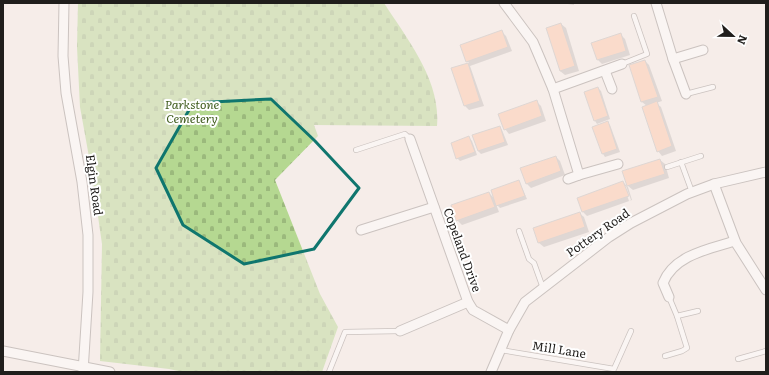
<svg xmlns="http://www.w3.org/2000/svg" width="769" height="375" font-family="Literata,serif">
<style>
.cemetery{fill:url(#cemetery-stones)}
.shadow{fill:#0003;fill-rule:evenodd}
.building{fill:#ffc6a7;stroke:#c2bbb8}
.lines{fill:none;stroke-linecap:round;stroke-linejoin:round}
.lane-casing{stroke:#97908d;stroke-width:6}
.street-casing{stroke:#97908d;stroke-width:11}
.lane{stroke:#fff;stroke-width:4.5}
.street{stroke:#fff;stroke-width:9}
.marked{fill:none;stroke:#0f766e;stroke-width:3;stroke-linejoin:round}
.labels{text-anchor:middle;stroke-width:4;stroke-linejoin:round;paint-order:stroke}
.park-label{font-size:12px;font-style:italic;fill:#415d1e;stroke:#fff}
.street-label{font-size:12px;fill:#201e1c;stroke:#fff}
</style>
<defs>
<pattern id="cemetery-stones" width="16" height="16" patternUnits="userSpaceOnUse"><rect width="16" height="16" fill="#b5d891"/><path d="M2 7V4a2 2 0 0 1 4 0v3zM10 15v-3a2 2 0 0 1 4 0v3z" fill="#9bb97c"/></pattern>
</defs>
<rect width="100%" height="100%" fill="#f5ede9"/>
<path class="cemetery" d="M78,3H384C407,39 441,80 437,126L314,125L318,136L275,180L320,294L338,327L322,372H183L169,369L100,361L102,244L91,168L80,107L77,47Z"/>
<g class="shadow">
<polygon points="561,3 574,3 574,5"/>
<polygon points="561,24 566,28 579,71 565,75 560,71 547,28"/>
<polygon points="501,31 506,36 512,51 470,66 484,106 469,110 465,106 452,69 469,63 467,61"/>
<polygon points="620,34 625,39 630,55 602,64 598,60 593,44"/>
<polygon points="645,61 649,65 662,101 656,103 661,107 676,151 662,156 658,151 647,106 642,102"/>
<polygon points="598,88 601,91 610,119 597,124 595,121"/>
<polygon points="536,101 541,106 546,121 509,134 505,129"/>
<polygon points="607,122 610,125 620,152 605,157 603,154 593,128"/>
<polygon points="500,127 502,130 508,145 481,154 478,151"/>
<polygon points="469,138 472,141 477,155 460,161 457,158"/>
<polygon points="556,157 560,161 565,175 531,188 526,183"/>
<polygon points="660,160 665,164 669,178 633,190 628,186 624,172"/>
<polygon points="519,181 527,199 500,208 496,204 499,212 462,225 457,220 489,193 495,199"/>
<path d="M623,182L628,187L632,200L587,216L583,212L578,198ZM624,186H626L631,200L629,201Z"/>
<polygon points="579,213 584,217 589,232 544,247 539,243 534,228"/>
</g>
<g class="building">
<polygon points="561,23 575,66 560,71 546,28"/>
<polygon points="502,30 508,47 466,62 460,45"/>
<polygon points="621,33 626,51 597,60 591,43"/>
<polygon points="645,60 658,97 641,102 629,65"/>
<polygon points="468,63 480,101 464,106 451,68"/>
<polygon points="598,87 608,116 594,121 584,92"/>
<polygon points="537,100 542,116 504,130 498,114"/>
<polygon points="657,101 672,146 657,152 642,107"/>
<polygon points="608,121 617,149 602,154 592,127"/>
<polygon points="500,126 505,142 478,151 472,135"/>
<polygon points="469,136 475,152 456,159 451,143"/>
<polygon points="556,156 561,171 526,184 520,168"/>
<polygon points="660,159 665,174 627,186 622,171"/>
<polygon points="519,180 525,196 496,206 491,190"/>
<polygon points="623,181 629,196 582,212 577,198"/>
<polygon points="489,192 495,207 456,221 451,205"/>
<polygon points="580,212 585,227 538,243 533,228"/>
</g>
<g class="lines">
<g class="lane-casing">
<g id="lane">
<polyline points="622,64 647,54 634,16"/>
<polyline points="686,94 713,87"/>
<polyline points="356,150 405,134 410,139"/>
<polyline points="681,162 692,192"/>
<polyline points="667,167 701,156"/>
<polyline points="519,231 529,259 534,263 543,288"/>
<polyline points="677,316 698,311"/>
<polyline points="501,350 614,369 631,331"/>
<polyline points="665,356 682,351 687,348 677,316 669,297"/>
<polyline points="738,359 766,351"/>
<polyline points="329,372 345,332 400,331"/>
</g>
</g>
<g class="street-casing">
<g id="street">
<polyline points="64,3 63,56 66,93 82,182 88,235 88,292 83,372"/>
<polyline points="504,3 533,42 539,56 553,89 579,175 568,179"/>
<polyline points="656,3 673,59 686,94"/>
<polyline points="673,59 703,50"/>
<polyline points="605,71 612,89"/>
<polyline points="553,89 622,64"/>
<polyline points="410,139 468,302 473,310 509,330"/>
<polyline points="579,175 618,164"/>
<polyline points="714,184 736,243 766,290"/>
<polyline points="361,230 434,207"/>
<path d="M669,297L663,283C674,255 709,249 735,241"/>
<polyline points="400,331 468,302"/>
<polyline points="3,351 110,372"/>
<polyline points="491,372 509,330 525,302 609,237 631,223 687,194 714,184 766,172"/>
</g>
</g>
<use href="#lane" class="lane"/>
<use href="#street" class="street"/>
</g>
<path d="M0 0H769V375H0ZM271,99L315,141L359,188L314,249L244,264L183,225L156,168L193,103Z" fill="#f5ede9" fill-opacity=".55" fill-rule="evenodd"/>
<path class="marked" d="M271,99L315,141L359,188L314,249L244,264L183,225L156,168L193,103Z"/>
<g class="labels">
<g class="park-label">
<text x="192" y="109">Parkstone<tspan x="192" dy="14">Cemetery</tspan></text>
</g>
<g class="street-label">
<text transform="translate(94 185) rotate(82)" y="4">Elgin Road</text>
<text transform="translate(598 233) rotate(-35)" y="4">Pottery Road</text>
<text transform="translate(462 250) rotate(70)" y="4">Copeland Drive</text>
<text transform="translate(559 350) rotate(9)" y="4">Mill Lane</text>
</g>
</g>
<rect width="769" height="375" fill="none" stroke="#201e1c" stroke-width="8"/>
<g transform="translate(733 36) rotate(112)" stroke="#ffffff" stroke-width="3" paint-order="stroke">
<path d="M0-3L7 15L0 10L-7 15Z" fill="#201e1c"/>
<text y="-6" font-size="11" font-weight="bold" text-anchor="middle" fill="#201e1c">N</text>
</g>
</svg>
